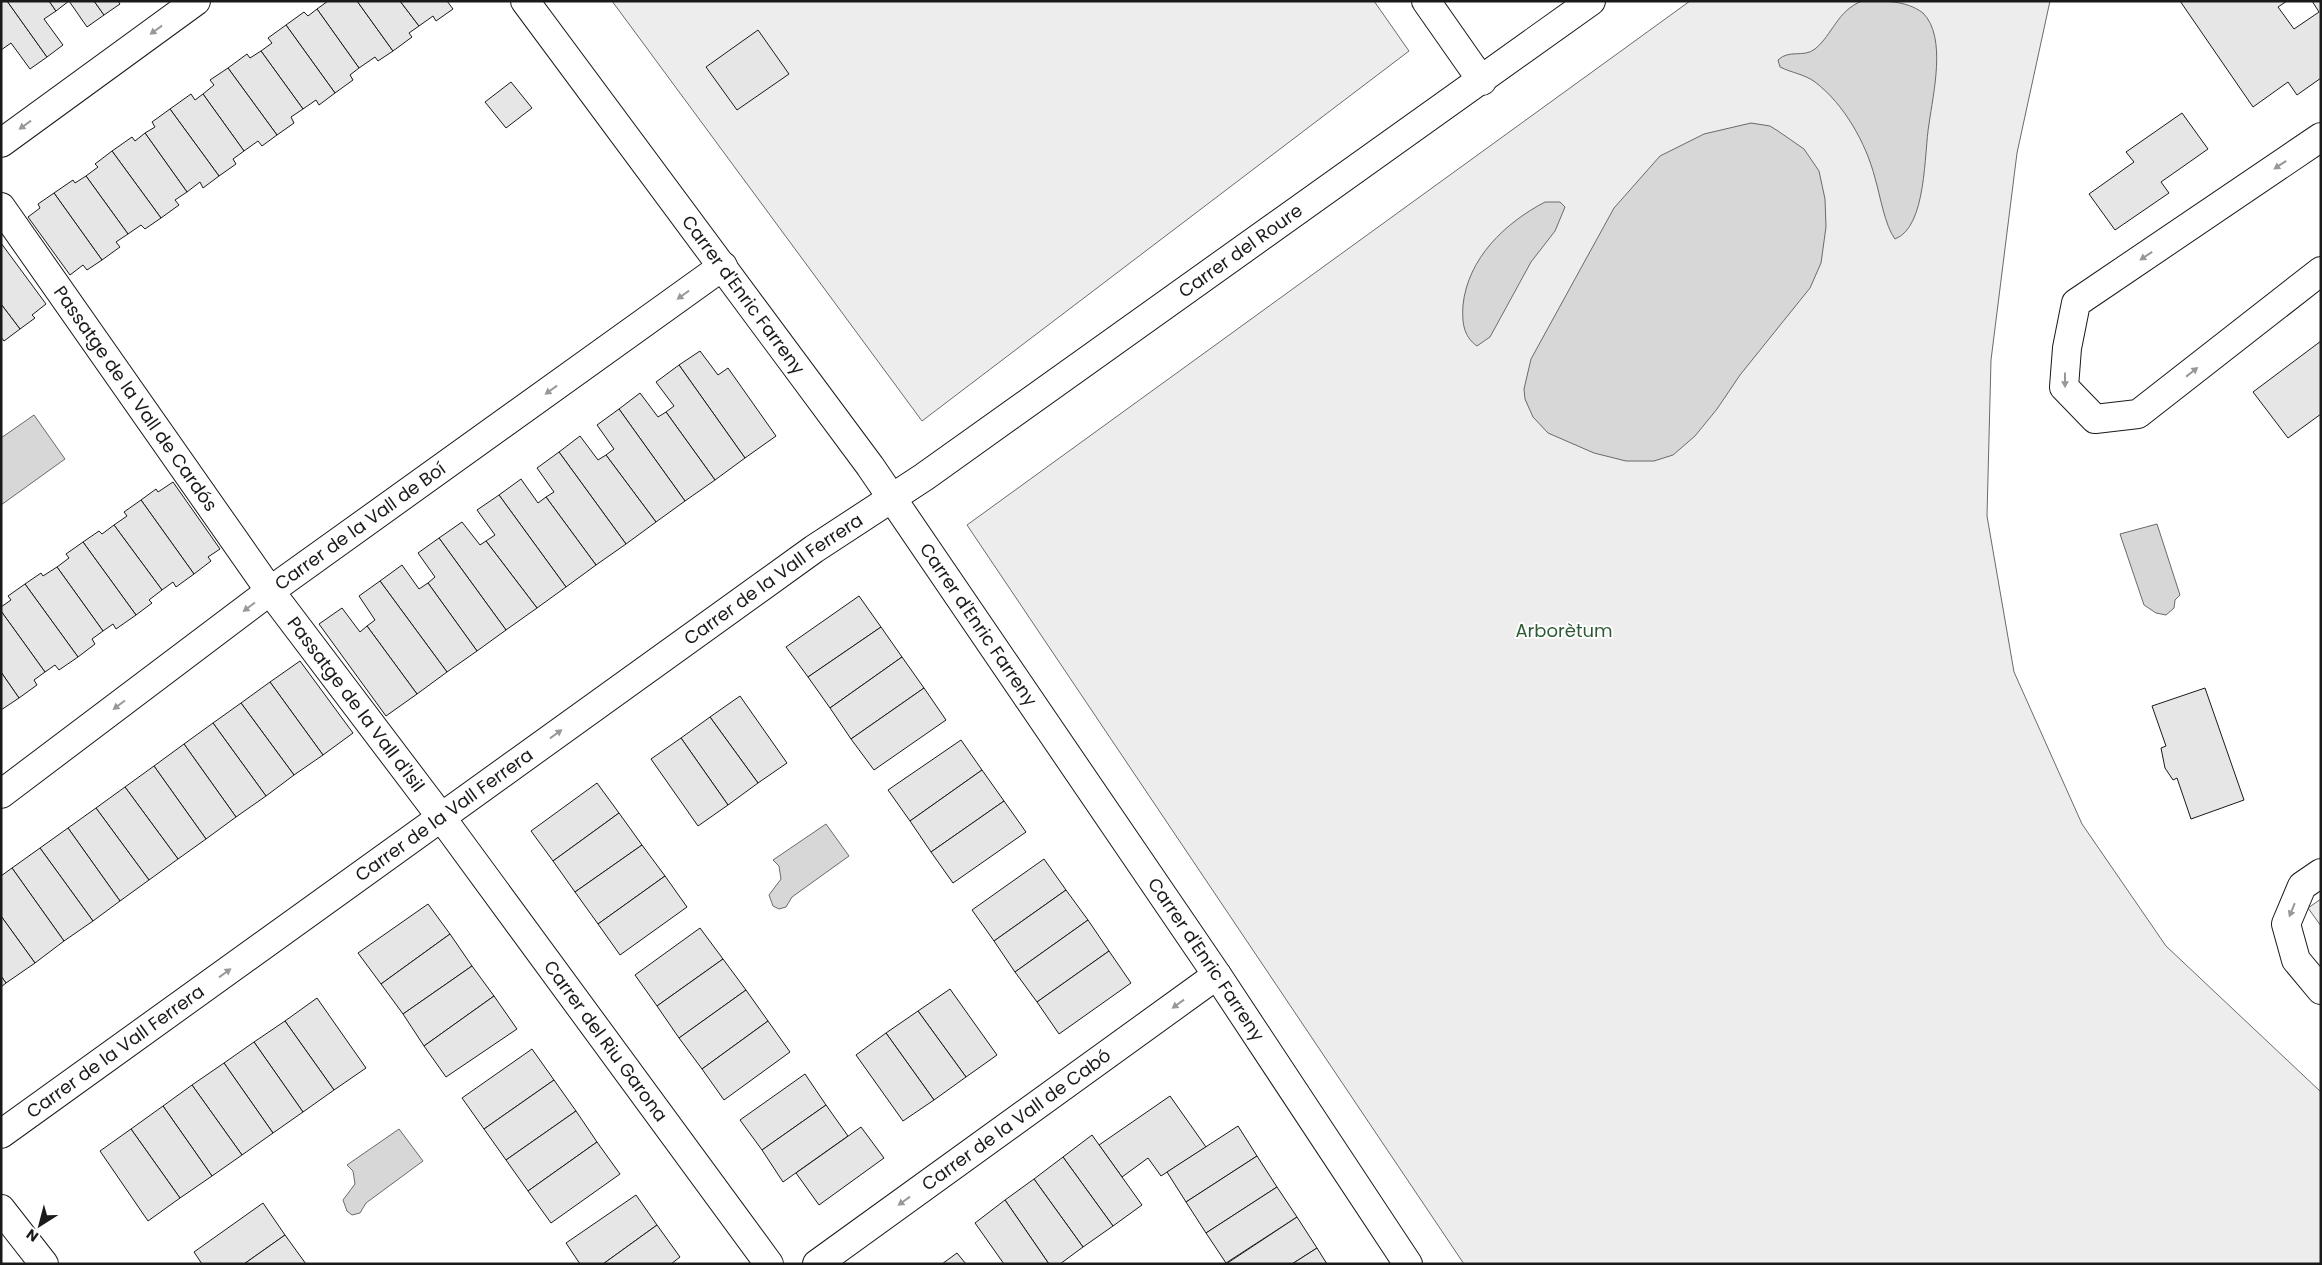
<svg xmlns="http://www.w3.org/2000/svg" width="2322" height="1265" font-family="Poppins,sans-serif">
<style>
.built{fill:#ededed;stroke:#6a6a6a}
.water{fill:#d7d7d7;stroke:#6a6a6a}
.building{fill:#e6e6e6;stroke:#1a1a1a}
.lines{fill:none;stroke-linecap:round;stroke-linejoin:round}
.pedestrian-casing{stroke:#1a1a1a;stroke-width:30}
.minor-casing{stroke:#1a1a1a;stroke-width:30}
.primary-casing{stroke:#1a1a1a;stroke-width:30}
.pedestrian{stroke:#fff;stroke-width:28}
.minor{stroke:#fff;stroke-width:28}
.primary{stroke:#fff;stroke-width:28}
.oneway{fill:#989898}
.labels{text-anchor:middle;stroke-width:4;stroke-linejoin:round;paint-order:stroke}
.street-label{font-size:18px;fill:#1a1a1a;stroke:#fff}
.park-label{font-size:18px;fill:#2b5a34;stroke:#fff}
</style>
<rect width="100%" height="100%" fill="#fff"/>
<g class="built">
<polygon points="612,1 1374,1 1409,51 922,421"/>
<polygon points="1690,1 2050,1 2017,153 1991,360 1987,516 2014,672 2082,824 2166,946 2321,1092 2321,1264 1464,1264 967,525"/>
<polygon points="2321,899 2321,926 2308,908"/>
</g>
<g class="water">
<path d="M1862,1C1884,1 1906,0 1923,13C1947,37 1933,94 1929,124C1924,152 1927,227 1895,239C1885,226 1880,195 1875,178C1866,143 1844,104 1815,82C1804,74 1792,73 1780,67L1778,60C1789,49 1804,58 1815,49C1833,34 1837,11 1862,1Z"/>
<polygon points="1751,123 1770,126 1778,131 1804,149 1819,171 1825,199 1826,227 1821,263 1810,288 1740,375 1717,409 1695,436 1673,455 1654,461 1626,461 1594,453 1548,433 1533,417 1525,399 1524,389 1531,359 1614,208 1660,156 1704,134"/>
<path d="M1545,202H1560L1565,207L1555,231L1531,262L1490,337L1477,346C1463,336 1462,322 1463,305C1468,258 1505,223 1545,202Z"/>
<polygon points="34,415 65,459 1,505 1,438"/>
<polygon points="2157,524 2180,595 2175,600 2174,608 2166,615 2156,613 2144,605 2120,534"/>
<polygon points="826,824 849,856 792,897 786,907 779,909 773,906 769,895 781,879 779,866 773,860"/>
<polygon points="399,1129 423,1161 366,1203 360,1213 352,1215 347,1211 343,1200 355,1184 353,1171 347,1165"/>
</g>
<g class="building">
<polygon points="1,1 7,1 47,57 30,69 11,43 1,50"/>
<polygon points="7,1 49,1 56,11 44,19 63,45 47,57"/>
<polygon points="49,1 94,1 104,15 87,27 69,1 56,11"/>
<polygon points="94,1 118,1 120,4 104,15"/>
<polygon points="328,1 357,1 393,51 378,61 375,57 359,68 317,9"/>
<polygon points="357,1 400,1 419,26 409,33 412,37 393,51"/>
<polygon points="400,1 447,1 453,9 436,21 433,16 419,26"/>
<polygon points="2180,1 2287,1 2278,7 2294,29 2319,12 2312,1 2321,1 2321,78 2297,95 2288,82 2253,107"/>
<polygon points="317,9 359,68 350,75 353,80 335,93 286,25 304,12 308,16"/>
<polygon points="286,25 335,93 319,105 316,100 303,109 261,51 272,43 268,38"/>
<polygon points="758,30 789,74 737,110 706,67"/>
<polygon points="261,51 303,109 291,117 294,123 277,135 228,68 247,54 250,58"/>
<polygon points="228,68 277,135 262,146 258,141 244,151 203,94 214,85 210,80"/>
<polygon points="511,82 532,108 506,128 485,102"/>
<polygon points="191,94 195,100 203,94 244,151 233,159 236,164 219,176 170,109"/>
<polygon points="170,109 219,176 203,188 200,182 187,192 145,133 155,127 152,122"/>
<polygon points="2182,113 2208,149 2161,182 2169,193 2115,230 2089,194 2134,162 2126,152"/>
<polygon points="145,133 187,192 175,200 179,205 161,218 112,151 132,137 135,141"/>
<polygon points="112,151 161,218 145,229 141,225 128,234 86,176 98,167 95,164"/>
<polygon points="86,176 128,234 116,242 120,247 102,260 54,193 73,180 75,183"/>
<polygon points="54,193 102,260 87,270 83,265 70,275 28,217 40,208 38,204"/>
<polygon points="1,243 46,304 32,315 35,318 20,329 1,304"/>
<polygon points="1,304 20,329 4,341 1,337"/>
<polygon points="2321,341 2321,414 2288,438 2253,392"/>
<polygon points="700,351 718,375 728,368 776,436 745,458 679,365"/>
<polygon points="679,365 745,458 715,480 666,412 674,406 656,382"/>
<polygon points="640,393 658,417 666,412 715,480 685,501 619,409"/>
<polygon points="619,409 685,501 656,522 606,455 614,449 597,425"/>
<polygon points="580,436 598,460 606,455 656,522 626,544 559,452"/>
<polygon points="559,452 626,544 596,565 546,497 554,492 537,468"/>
<polygon points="521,479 538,503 546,497 596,565 566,587 499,495"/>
<polygon points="173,482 220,549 208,557 211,561 194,574 141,500 156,489 158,492"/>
<polygon points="499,495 566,587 537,608 486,541 495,535 477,510"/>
<polygon points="141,500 194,574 176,587 173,582 162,590 114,525 127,516 124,512"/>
<polygon points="462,522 480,545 486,541 537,608 506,630 439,538"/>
<polygon points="114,525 162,590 149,600 152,603 136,615 83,542 99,531 102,534"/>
<polygon points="439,538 506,630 477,651 428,583 435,577 418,553"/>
<polygon points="83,542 136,615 116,629 113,624 103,631 57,567 69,558 66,554"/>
<polygon points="402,565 419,589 428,583 477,651 447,672 380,581"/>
<polygon points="57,567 103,631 92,639 95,644 78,657 25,584 41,573 43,576"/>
<polygon points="380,581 447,672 417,694 367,626 375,620 359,596"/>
<polygon points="25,584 78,657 59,670 55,665 45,672 1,611 1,607 11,600 8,596"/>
<polygon points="859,596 881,627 808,677 786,647"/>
<polygon points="342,608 360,632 367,626 417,694 386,716 319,624"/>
<polygon points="1,611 45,672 34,680 37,685 19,698 1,672"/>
<polygon points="881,627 902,657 830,708 808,677"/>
<polygon points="902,657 924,688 851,739 830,708"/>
<polygon points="300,661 353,733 323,755 270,682"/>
<polygon points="1,672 19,698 1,710"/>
<polygon points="270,682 323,755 294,775 241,703"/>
<polygon points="924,688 946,720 874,770 851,739"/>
<polygon points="2205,688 2244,800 2191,819 2177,778 2173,780 2165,768 2161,748 2166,746 2152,706"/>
<polygon points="740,696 787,763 758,783 710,717"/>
<polygon points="241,703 294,775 266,796 213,723"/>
<polygon points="710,717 758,783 728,805 681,738"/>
<polygon points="213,723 266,796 236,817 184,744"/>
<polygon points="681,738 728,805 698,826 651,759"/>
<polygon points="961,740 982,770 910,821 888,790"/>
<polygon points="184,744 236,817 206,839 154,766"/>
<polygon points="154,766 206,839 178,859 125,787"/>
<polygon points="982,770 1004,801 931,852 910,821"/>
<polygon points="597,783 619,813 553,861 531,831"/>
<polygon points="125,787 178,859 149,880 96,808"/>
<polygon points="1004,801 1026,832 953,883 931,852"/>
<polygon points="96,808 149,880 120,901 68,828"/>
<polygon points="619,813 642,845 575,892 553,861"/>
<polygon points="68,828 120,901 93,921 40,848"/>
<polygon points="642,845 665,876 598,924 575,892"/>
<polygon points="40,848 93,921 64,941 12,868"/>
<polygon points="1044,859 1066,890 994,941 972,910"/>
<polygon points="12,868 64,941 35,963 1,916 1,876"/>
<polygon points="665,876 687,907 620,955 598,924"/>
<polygon points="1066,890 1088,920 1015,972 994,941"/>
<polygon points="428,904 450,934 381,984 358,953"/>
<polygon points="1,916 35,963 6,983 1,976"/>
<polygon points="1088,920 1109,951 1037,1002 1015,972"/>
<polygon points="700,928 723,959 657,1006 635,975"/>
<polygon points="450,934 472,966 403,1014 381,984"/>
<polygon points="1109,951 1131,983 1059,1034 1037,1002"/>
<polygon points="723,959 746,990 679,1038 657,1006"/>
<polygon points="472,966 494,996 424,1046 403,1014"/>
<polygon points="1,976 6,983 1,987"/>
<polygon points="950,989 997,1055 966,1077 918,1011"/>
<polygon points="746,990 768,1021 702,1069 679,1038"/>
<polygon points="494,996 517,1029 446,1077 424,1046"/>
<polygon points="317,998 366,1068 334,1090 285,1021"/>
<polygon points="918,1011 966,1077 934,1100 886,1033"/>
<polygon points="285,1021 334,1090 303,1112 254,1042"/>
<polygon points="768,1021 790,1052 724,1100 702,1069"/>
<polygon points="886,1033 934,1100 903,1121 856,1055"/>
<polygon points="254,1042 303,1112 273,1133 224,1063"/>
<polygon points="532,1049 554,1080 484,1129 462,1098"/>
<polygon points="224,1063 273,1133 242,1155 192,1085"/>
<polygon points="805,1074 826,1105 762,1150 740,1120"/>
<polygon points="554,1080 576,1111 506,1160 484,1129"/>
<polygon points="192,1085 242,1155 212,1176 163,1106"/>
<polygon points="1170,1096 1206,1147 1161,1176 1148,1158 1122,1177 1099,1145"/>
<polygon points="826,1105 848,1136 783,1182 762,1150"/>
<polygon points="163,1106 212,1176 180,1198 131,1129"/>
<polygon points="576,1111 597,1142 528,1191 506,1160"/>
<polygon points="1238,1126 1257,1156 1186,1202 1167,1172"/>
<polygon points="861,1127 884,1158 819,1205 796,1173"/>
<polygon points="131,1129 180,1198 148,1221 100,1151"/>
<polygon points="1092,1135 1142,1205 1113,1226 1063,1157"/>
<polygon points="597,1142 620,1174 551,1223 528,1191"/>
<polygon points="1257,1156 1277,1187 1206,1233 1186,1202"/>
<polygon points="1063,1157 1113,1226 1083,1247 1034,1179"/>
<polygon points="1034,1179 1083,1247 1060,1264 1049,1264 1005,1200"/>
<polygon points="1277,1187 1297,1217 1226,1263 1206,1233"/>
<polygon points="636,1195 657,1225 603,1264 580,1264 566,1243"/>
<polygon points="1005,1200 1049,1264 1004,1264 975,1223"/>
<polygon points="263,1203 285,1235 244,1264 202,1264 194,1252"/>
<polygon points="1297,1217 1317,1248 1292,1264 1226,1264"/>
<polygon points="657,1225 680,1257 671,1264 603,1264"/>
<polygon points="285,1235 306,1264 244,1264"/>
<polygon points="1317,1248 1327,1264 1292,1264"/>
<polygon points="957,1253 966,1264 942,1264"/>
</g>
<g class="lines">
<g class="pedestrian-casing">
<g id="pedestrian">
<path id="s1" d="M1,207L270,591L441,817"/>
</g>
</g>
<g class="minor-casing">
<g id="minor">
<path id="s2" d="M525,1L870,466L1217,975L1408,1264"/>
<polyline points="1426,1 1482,81"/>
<polyline points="2321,137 2076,303 2067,348 2064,387 2095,419 2138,414 2321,271"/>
<polyline points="1,143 196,1"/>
<path id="s3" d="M1,794L270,591L723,266"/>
<path id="s4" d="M441,817L769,1264"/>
<polyline points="2321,873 2302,886 2286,924 2296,960 2321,990"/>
<path id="s5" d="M1,1134L814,549L924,477L1591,1"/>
<path id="s6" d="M817,1264L1217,975"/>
</g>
</g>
<g class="primary-casing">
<polyline id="primary" points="1,1209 44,1264"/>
</g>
<use href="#pedestrian" class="pedestrian"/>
<use href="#minor" class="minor"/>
<use href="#primary" class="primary"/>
</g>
<defs><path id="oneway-solid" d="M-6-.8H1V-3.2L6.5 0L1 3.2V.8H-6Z" transform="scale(1.25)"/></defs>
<g class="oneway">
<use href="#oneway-solid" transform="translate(156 30) rotate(144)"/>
<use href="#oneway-solid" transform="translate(25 125) rotate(144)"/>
<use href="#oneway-solid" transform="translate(2280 165) rotate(146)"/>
<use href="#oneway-solid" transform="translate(2146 256) rotate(146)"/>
<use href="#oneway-solid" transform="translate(683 295) rotate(144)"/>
<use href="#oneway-solid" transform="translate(2192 372) rotate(-38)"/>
<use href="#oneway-solid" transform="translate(2065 380) rotate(90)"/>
<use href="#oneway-solid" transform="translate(551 390) rotate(144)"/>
<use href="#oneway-solid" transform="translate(249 607) rotate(143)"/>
<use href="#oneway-solid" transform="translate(119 705) rotate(143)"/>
<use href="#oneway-solid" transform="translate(556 734) rotate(-36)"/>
<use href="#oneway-solid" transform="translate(2292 910) rotate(112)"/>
<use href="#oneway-solid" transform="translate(225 973) rotate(-36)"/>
<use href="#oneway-solid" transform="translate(1178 1004) rotate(144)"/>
<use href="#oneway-solid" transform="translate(904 1201) rotate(144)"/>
</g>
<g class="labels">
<g class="street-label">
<text dy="6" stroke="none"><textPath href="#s5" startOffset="1522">Carrer del Roure</textPath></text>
<text dy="6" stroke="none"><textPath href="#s2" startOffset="366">Carrer d'Enric Farreny</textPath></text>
<text dy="6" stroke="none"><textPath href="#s1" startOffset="234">Passatge de la Vall de Cardós</textPath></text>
<text dy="6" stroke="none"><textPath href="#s3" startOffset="448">Carrer de la Vall de Boí</textPath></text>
<text dy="6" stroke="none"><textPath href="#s5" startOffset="951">Carrer de la Vall Ferrera</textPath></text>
<text dy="6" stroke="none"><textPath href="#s2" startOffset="771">Carrer d'Enric Farreny</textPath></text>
<text dy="6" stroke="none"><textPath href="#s1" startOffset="611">Passatge de la Vall d'Isil</textPath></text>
<text dy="6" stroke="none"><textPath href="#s5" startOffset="546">Carrer de la Vall Ferrera</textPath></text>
<text dy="6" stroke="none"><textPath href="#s2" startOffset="1176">Carrer d'Enric Farreny</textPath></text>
<text dy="6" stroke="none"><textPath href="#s4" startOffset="278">Carrer del Riu Garona</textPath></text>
<text dy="6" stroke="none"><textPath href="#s5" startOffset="141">Carrer de la Vall Ferrera</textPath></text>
<text dy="6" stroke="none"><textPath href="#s6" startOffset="246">Carrer de la Vall de Cabó</textPath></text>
</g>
<g class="park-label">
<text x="1564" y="637">Arborètum</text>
</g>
</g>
<rect width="2322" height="1265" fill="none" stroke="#1a1a1a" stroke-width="5"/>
<g transform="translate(40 1225) rotate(216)" stroke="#ffffff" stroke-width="4" paint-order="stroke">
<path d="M0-4L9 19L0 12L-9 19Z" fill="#1a1a1a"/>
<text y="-8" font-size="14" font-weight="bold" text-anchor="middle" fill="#1a1a1a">N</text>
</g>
</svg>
